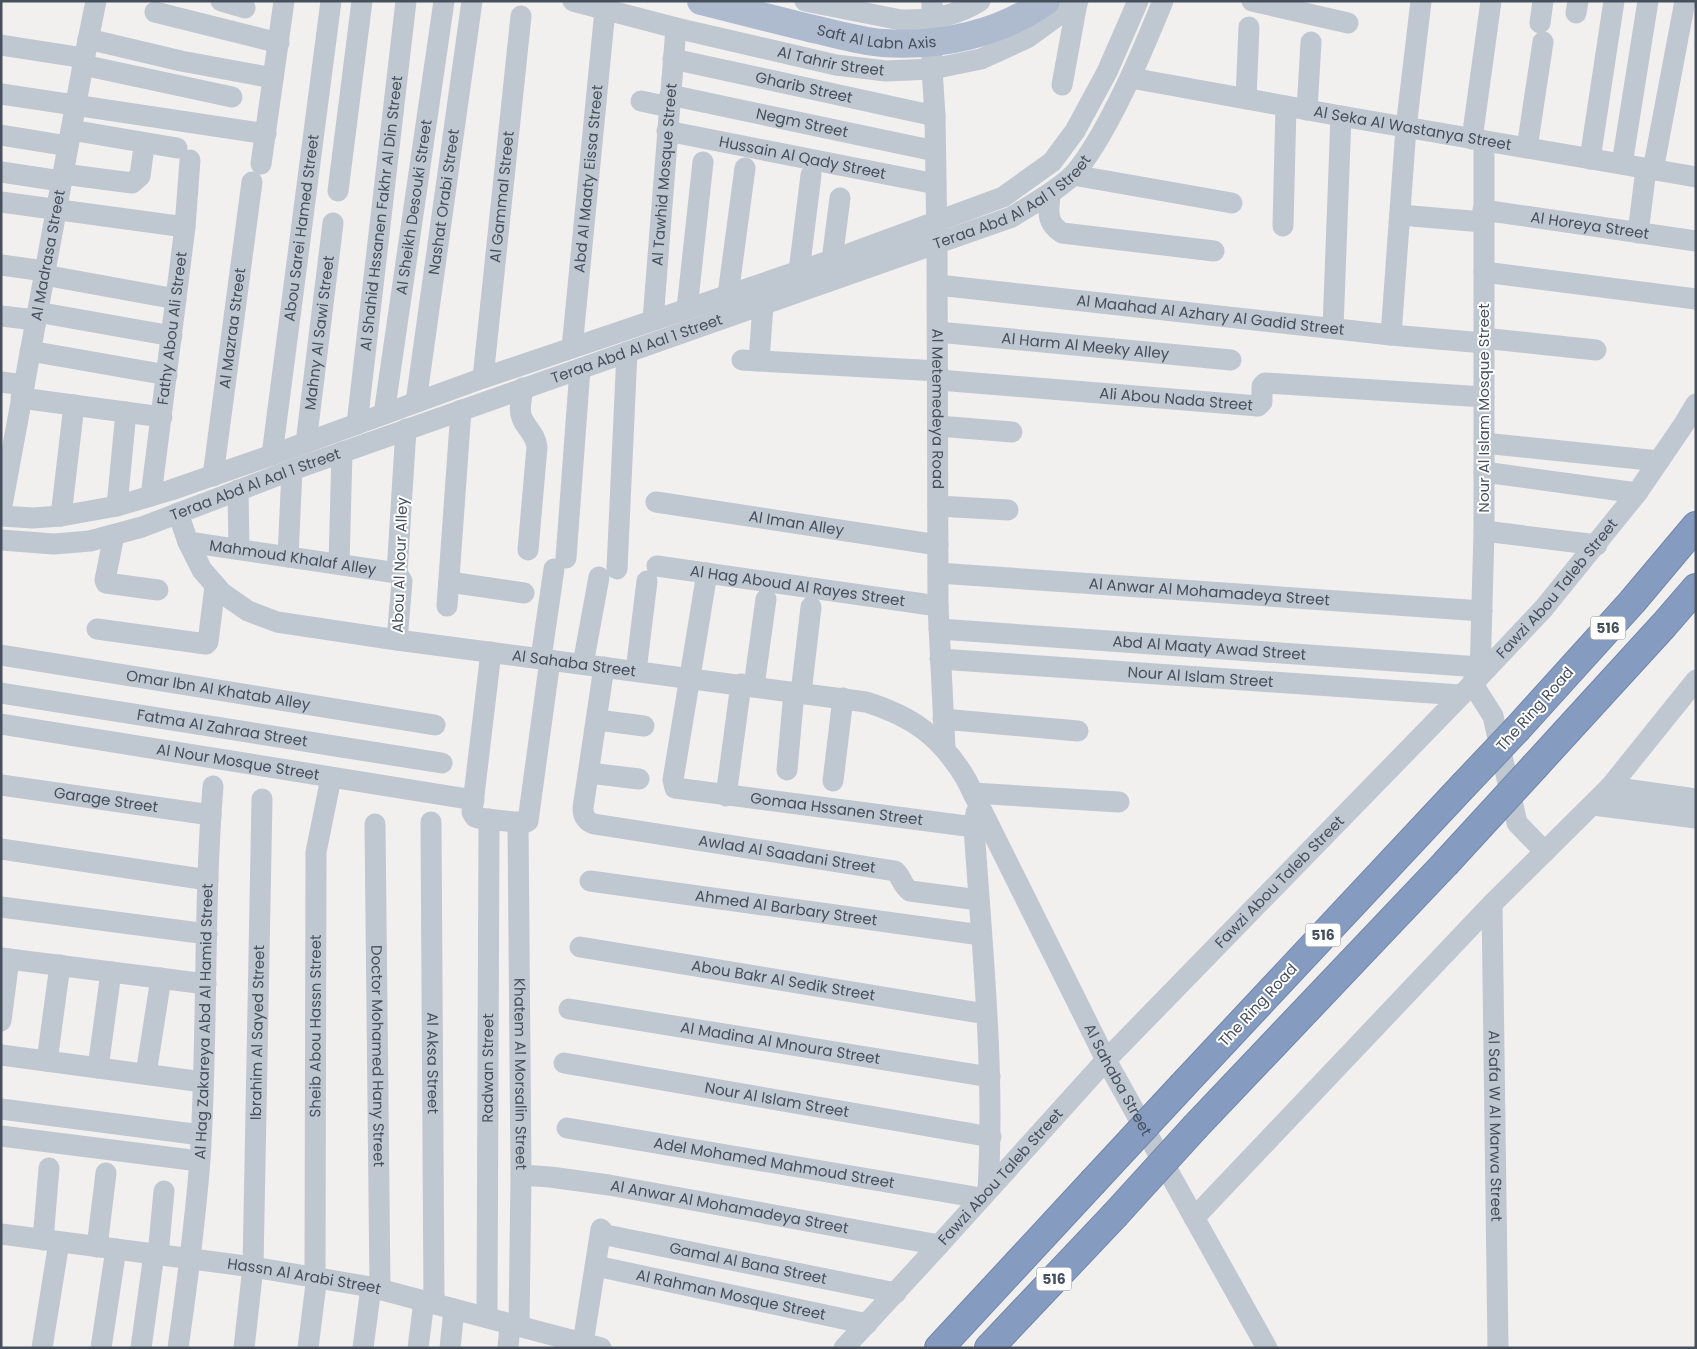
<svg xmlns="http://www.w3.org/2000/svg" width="1697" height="1349" font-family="Poppins,sans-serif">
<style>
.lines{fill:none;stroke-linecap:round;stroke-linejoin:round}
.highway-casing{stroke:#7086ab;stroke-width:30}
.minor{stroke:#bfc7d1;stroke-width:21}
.highway{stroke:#859bbf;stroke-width:28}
.highway-bridge-casing{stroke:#7086ab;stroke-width:30;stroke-linecap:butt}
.major-bridge{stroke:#aebbcf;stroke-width:28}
.highway-bridge{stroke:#859bbf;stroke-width:28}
.labels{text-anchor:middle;stroke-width:4;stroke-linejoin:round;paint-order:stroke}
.shield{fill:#fff;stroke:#7e848e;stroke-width:1}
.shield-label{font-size:14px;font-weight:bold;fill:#46505d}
.street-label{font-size:15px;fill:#46505d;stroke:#fff}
</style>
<rect width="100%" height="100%" fill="#f2efef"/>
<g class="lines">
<g class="highway-casing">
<g id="highway">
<polyline points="1518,728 1632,602 1696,526"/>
<polyline points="1535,766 1664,625 1696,588"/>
<polyline points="1183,1085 1463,786"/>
<polyline points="1196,1126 1445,864"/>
<polyline points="939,1348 1092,1183"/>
<polyline points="989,1348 1114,1216"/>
</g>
</g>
<g class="minor">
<polyline points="221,1 245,8"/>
<path id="s1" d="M573,1L676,28L836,65L886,71L932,69L981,59L1027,38L1078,1"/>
<path d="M805,1L901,20C929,21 956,16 980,1"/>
<path id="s2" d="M932,1V69L935,116L937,243L938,606L945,748"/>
<polyline points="1252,1 1348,23"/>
<polyline points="155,12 279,43"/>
<polyline points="1576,13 1578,1"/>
<polyline points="1540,23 1543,1"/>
<polyline points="88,39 181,61 273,78"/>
<polyline points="1,45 84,58"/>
<path id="s3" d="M673,59L935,116"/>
<polyline points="83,65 232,97"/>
<path id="s4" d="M1131,78L1341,116L1696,177"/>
<polyline points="1062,85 1077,3"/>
<polyline points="1,94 266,134"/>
<path id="s5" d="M670,95L935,151"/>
<polyline points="1246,99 1249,27"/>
<polyline points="641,101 669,107"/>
<polyline points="1307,110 1311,42"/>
<polyline points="71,130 177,148"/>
<path id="s6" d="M667,131L936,184"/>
<polyline points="1,135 68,146"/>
<polyline points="1472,139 1491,1"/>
<polyline points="1527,148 1543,42"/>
<polyline points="1590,159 1614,1"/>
<polyline points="261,164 284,1"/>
<polyline points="1622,164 1648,1"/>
<polyline points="1653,170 1685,1"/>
<polyline points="1,172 61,181"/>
<polyline points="63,174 132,183 140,176 143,154"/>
<polyline points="1073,175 1232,203"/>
<polyline points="338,191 362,1"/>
<path d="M1050,193C1049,211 1045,222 1062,233L1214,251"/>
<polyline points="1,202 185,227"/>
<path id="s7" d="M1483,210L1696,241"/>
<polyline points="1400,215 1483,222"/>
<polyline points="1283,226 1286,106"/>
<polyline points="1638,233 1646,169"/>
<polyline points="832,260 840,198"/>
<polyline points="1,265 45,271"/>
<polyline points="799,271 811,175"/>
<polyline points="1484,272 1696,299"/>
<polyline points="44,275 176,299"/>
<path id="s8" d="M938,285L1391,335L1484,343"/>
<polyline points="728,295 745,168"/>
<polyline points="687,309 703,162"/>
<polyline points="37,312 172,336"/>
<polyline points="1,316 36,320"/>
<path id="s9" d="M653,320L676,28"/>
<polyline points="1333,328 1341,116"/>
<path id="s10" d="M938,332L1231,360"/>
<polyline points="1391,335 1406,128 1421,1"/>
<polyline points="1483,338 1596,350"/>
<path id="s11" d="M572,348L605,10"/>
<polyline points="30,351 167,375"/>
<polyline points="742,360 938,371"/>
<polyline points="759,361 763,305"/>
<path id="s12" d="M483,378L521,16"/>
<path id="s13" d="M939,380L1258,406L1262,402V386L1265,383L1484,397"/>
<polyline points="1,382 24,385"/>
<path d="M523,388C522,397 518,409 522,418C526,428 536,435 537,447L528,550"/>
<polyline points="21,398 162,417"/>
<path id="s14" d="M416,402L472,1"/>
<path id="s15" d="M384,414L444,1"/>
<path id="s16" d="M357,424L406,1"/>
<polyline points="938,426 1012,432"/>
<path id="s17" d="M306,443L333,223"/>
<polyline points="1484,443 1659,461"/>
<path id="s18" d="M272,455L331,1"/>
<polyline points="1484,472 1637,493"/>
<path id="s19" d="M213,476L252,182"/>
<polyline points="238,490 239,549"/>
<path id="s20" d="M151,496L185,227L190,160"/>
<path id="s21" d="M656,502L938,545"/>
<polyline points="117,506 126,412"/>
<polyline points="938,506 1008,510"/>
<path id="s22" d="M1,511L83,65L96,1"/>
<path id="s23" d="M178,513L188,542L202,570L222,593L248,611L277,622L397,640L866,702C912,716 941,737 966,779L1106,1060L1267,1348"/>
<polyline points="1,516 33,518 61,516 117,506 171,490 272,455 483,378 832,260 1003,197 1052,162 1075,131 1107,72 1138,1"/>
<polyline points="61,516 74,405"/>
<polyline points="1484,531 1597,545"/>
<polyline points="114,535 105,580 106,583 158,590"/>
<path id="s24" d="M1,540L54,544L90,541L142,527L292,470L1012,217C1032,204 1054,193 1072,176C1083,165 1092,149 1100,136C1125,93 1144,47 1163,1"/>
<path id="s25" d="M188,542L397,573"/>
<polyline points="288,557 292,470"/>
<polyline points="566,558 580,369"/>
<polyline points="339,564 342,452"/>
<path id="s26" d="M657,566L938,606"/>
<polyline points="617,569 627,352"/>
<path id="s27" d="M707,573L673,780L675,788L974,827"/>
<path id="s28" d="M938,573L1482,611"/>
<polyline points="449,582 524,593"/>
<polyline points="447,606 461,410"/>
<polyline points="97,629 206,644 208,642 215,586"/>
<path id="s29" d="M939,629L1480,667"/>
<polyline points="397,640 402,581 397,573 406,429"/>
<polyline points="491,652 472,812 475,817 478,818 524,823 528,821 550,660"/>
<path id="s30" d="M1,655L435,725"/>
<polyline points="541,658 554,569"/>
<path id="s31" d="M940,659L1460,695"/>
<polyline points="583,664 599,577"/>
<path id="s32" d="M604,667L583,808C583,817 586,821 594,824L895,871C902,877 902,886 910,891L979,900"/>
<polyline points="636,671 647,581"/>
<polyline points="1480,676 1484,531 1484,141"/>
<polyline points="1472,683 1493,716 1517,823 1545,852"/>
<polyline points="754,686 766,599"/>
<path id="s33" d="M1,693L442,763"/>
<polyline points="801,693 811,607"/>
<polyline points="943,719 1078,731"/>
<polyline points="597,720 644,726"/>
<path id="s34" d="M1,724L474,800"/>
<polyline points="787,770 794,692"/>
<polyline points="589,773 639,779"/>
<polyline points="833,781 843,698"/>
<path id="s35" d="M1,785L211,815"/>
<polyline points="1610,787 1696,799"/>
<polyline points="973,793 1119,802"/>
<polyline points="726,796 741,684"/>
<polyline points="1593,805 1696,818"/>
<path d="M976,813L974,827C982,948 995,1069 988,1190"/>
<path id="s36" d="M431,822L434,1303"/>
<path id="s37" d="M518,822L521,1175L519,1326"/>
<path id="s38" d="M375,824L380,1289"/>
<polyline points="1,849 208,880"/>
<path id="s39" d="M590,881L981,935"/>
<path id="s40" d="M1492,904L1498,1348"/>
<polyline points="1,907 207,934"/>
<path id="s41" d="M580,947L986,1014"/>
<polyline points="1,958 206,984"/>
<path id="s42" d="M569,1009L990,1077"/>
<polyline points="1,1021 9,959"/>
<polyline points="1,1055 203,1082"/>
<polyline points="47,1061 60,965"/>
<path id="s43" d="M564,1063L991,1137"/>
<polyline points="98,1068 111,972"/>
<polyline points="146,1074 161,978"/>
<polyline points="1,1109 201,1135"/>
<path id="s44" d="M567,1128L981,1198"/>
<polyline points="1,1136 199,1161"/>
<path id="s45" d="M521,1175L550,1177L609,1185L939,1245"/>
<polyline points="1194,1218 1492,904 1610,787 1696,680"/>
<path id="s46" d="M1,1234L253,1267L371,1287L601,1348"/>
<path id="s47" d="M601,1234L896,1293"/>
<polyline points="43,1240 49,1168"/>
<polyline points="97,1247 106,1173"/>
<polyline points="158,1255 164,1191"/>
<path id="s48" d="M596,1266L867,1324"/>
<path id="s49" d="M315,1276L316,852L331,778"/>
<path id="s50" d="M487,1317L489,819"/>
<polyline points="583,1343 601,1229"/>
<polyline points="42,1348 59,1242"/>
<polyline points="101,1348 116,1249"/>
<polyline points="141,1348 154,1254"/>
<path id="s51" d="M178,1348C187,1285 195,1223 200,1160C208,1036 203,910 213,786"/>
<path id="s52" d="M244,1348L253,1267L262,799"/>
<polyline points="308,1348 317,1276"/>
<polyline points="363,1348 371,1287"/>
<polyline points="418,1348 424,1301"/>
<polyline points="450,1348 454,1309"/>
<polyline points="508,1348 510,1324"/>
<path id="s53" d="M844,1348L939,1245L1106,1060L1480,676L1544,608L1637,493L1684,424L1696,404"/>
</g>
<use href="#highway" class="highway"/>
<g class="highway-bridge-casing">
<g id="highway-bridge">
<polyline points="1463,786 1518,728"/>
<polyline points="1445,864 1535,766"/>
<polyline points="1092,1183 1183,1085"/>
<polyline points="1114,1216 1196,1126"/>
</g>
</g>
<path class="major-bridge" id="s54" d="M701,1C737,10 773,19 809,28C833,33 858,41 883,43C940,47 999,34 1046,1"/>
<use href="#highway-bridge" class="highway-bridge"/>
</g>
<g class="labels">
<g class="shield">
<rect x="1590.5" y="616.5" width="35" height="23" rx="4"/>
<rect x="1305.5" y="923.5" width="35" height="23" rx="4"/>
<rect x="1036.5" y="1267.5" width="35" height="23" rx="4"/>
</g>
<g class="shield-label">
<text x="1608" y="633">516</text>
<text x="1323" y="940">516</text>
<text x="1054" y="1284">516</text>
</g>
<g class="street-label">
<text dy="5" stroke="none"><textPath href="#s54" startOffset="180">Saft Al Labn Axis</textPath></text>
<text dy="5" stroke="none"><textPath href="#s1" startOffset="265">Al Tahrir Street</textPath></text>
<text dy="5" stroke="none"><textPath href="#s3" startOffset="134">Gharib Street</textPath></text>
<text dy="5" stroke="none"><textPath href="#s5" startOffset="135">Negm Street</textPath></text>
<text dy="5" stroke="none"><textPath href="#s4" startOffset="286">Al Seka Al Wastanya Street</textPath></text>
<text dy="5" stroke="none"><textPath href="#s6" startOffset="138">Hussain Al Qady Street</textPath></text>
<text dy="5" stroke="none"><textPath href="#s9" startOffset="146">Al Tawhid Mosque Street</textPath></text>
<text dy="5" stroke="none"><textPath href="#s11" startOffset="170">Abd Al Maaty Eissa Street</textPath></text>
<text dy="5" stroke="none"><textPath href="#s12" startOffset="182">Al Gammal Street</textPath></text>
<text dy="5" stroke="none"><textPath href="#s24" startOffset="1074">Teraa Abd Al Aal 1 Street</textPath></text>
<text dy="5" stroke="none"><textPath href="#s14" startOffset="202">Nashat Orabi Street</textPath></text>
<text dy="5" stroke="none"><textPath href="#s15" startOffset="209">Al Sheikh Desouki Street</textPath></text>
<text dy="5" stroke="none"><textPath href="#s16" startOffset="212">Al Shahid Hssanen Fakhr Al Din Street</textPath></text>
<text dy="5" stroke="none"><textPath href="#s7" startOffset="108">Al Horeya Street</textPath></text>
<text dy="5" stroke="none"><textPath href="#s18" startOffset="229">Abou Sarei Hamed Street</textPath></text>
<text dy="5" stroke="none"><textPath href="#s22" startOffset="260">Al Madrasa Street</textPath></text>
<text dy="5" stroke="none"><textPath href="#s8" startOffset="274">Al Maahad Al Azhary Al Gadid Street</textPath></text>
<text dy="5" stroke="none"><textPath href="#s20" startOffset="169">Fathy Abou Ali Street</textPath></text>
<text dy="5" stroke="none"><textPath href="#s19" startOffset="149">Al Mazraa Street</textPath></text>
<text dy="5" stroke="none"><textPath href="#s17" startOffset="111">Mahny Al Sawi Street</textPath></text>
<text dy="5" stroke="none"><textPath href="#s10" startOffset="148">Al Harm Al Meeky Alley</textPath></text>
<text dy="5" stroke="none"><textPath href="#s24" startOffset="669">Teraa Abd Al Aal 1 Street</textPath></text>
<text dy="5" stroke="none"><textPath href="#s13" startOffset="238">Ali Abou Nada Street</textPath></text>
<text transform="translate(1484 408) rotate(-90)" y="5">Nour Al Islam Mosque Street</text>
<text dy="5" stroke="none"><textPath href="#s2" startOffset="408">Al Metemedeya Road</textPath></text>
<text dy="5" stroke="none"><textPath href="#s24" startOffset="264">Teraa Abd Al Aal 1 Street</textPath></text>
<text dy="5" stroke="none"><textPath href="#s21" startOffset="142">Al Iman Alley</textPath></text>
<text dy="5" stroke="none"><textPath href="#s25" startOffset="106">Mahmoud Khalaf Alley</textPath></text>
<text transform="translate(400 565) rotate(-88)" y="5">Abou Al Nour Alley</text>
<text dy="5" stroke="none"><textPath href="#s26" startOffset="142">Al Hag Aboud Al Rayes Street</textPath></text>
<text dy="5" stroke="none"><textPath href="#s53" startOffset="1042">Fawzi Abou Taleb Street</textPath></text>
<text dy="5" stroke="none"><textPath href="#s28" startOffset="272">Al Anwar Al Mohamadeya Street</textPath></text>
<text dy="5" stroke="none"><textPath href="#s29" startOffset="271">Abd Al Maaty Awad Street</textPath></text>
<text dy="5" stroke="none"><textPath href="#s23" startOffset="455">Al Sahaba Street</textPath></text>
<text dy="5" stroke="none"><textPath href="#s31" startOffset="261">Nour Al Islam Street</textPath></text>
<text dy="5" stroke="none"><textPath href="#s30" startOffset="220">Omar Ibn Al Khatab Alley</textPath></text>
<text transform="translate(1535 709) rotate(-48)" y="5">The Ring Road</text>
<text dy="5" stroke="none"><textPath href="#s33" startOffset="224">Fatma Al Zahraa Street</textPath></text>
<text dy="5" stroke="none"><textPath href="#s34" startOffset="240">Al Nour Mosque Street</textPath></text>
<text dy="5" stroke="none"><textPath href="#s35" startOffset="106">Garage Street</textPath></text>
<text dy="5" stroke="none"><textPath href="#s27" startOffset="381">Gomaa Hssanen Street</textPath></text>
<text dy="5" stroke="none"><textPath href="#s32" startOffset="359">Awlad Al Saadani Street</textPath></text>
<text dy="5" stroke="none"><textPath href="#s53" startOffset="638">Fawzi Abou Taleb Street</textPath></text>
<text dy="5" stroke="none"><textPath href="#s39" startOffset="198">Ahmed Al Barbary Street</textPath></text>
<text dy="5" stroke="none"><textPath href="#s41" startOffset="206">Abou Bakr Al Sedik Street</textPath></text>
<text transform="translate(1258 1005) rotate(-47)" y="5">The Ring Road</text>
<text dy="5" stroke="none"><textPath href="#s51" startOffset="328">Al Hag Zakareya Abd Al Hamid Street</textPath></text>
<text dy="5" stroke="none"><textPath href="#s49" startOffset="250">Sheib Abou Hassn Street</textPath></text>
<text dy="5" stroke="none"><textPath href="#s52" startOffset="316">Ibrahim Al Sayed Street</textPath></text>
<text dy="5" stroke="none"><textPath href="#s42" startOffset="214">Al Madina Al Mnoura Street</textPath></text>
<text dy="5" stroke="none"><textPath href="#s38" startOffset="232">Doctor Mohamed Hany Street</textPath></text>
<text dy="5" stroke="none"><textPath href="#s36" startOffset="241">Al Aksa Street</textPath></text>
<text dy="5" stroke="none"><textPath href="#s50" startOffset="249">Radwan Street</textPath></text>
<text dy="5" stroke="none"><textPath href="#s37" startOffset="252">Khatem Al Morsalin Street</textPath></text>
<text dy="5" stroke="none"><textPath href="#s23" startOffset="1216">Al Sahaba Street</textPath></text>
<text dy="5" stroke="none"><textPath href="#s43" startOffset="216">Nour Al Islam Street</textPath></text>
<text dy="5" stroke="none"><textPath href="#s40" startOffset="222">Al Safa W Al Marwa Street</textPath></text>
<text dy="5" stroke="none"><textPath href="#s44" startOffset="210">Adel Mohamed Mahmoud Street</textPath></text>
<text dy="5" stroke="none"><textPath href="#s53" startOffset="232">Fawzi Abou Taleb Street</textPath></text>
<text dy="5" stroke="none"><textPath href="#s45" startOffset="211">Al Anwar Al Mohamadeya Street</textPath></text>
<text dy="5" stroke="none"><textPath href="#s47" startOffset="150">Gamal Al Bana Street</textPath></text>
<text dy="5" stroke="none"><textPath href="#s46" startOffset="306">Hassn Al Arabi Street</textPath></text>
<text dy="5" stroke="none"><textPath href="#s48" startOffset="138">Al Rahman Mosque Street</textPath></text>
</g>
</g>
<rect width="1697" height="1349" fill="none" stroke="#46505d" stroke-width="5"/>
</svg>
